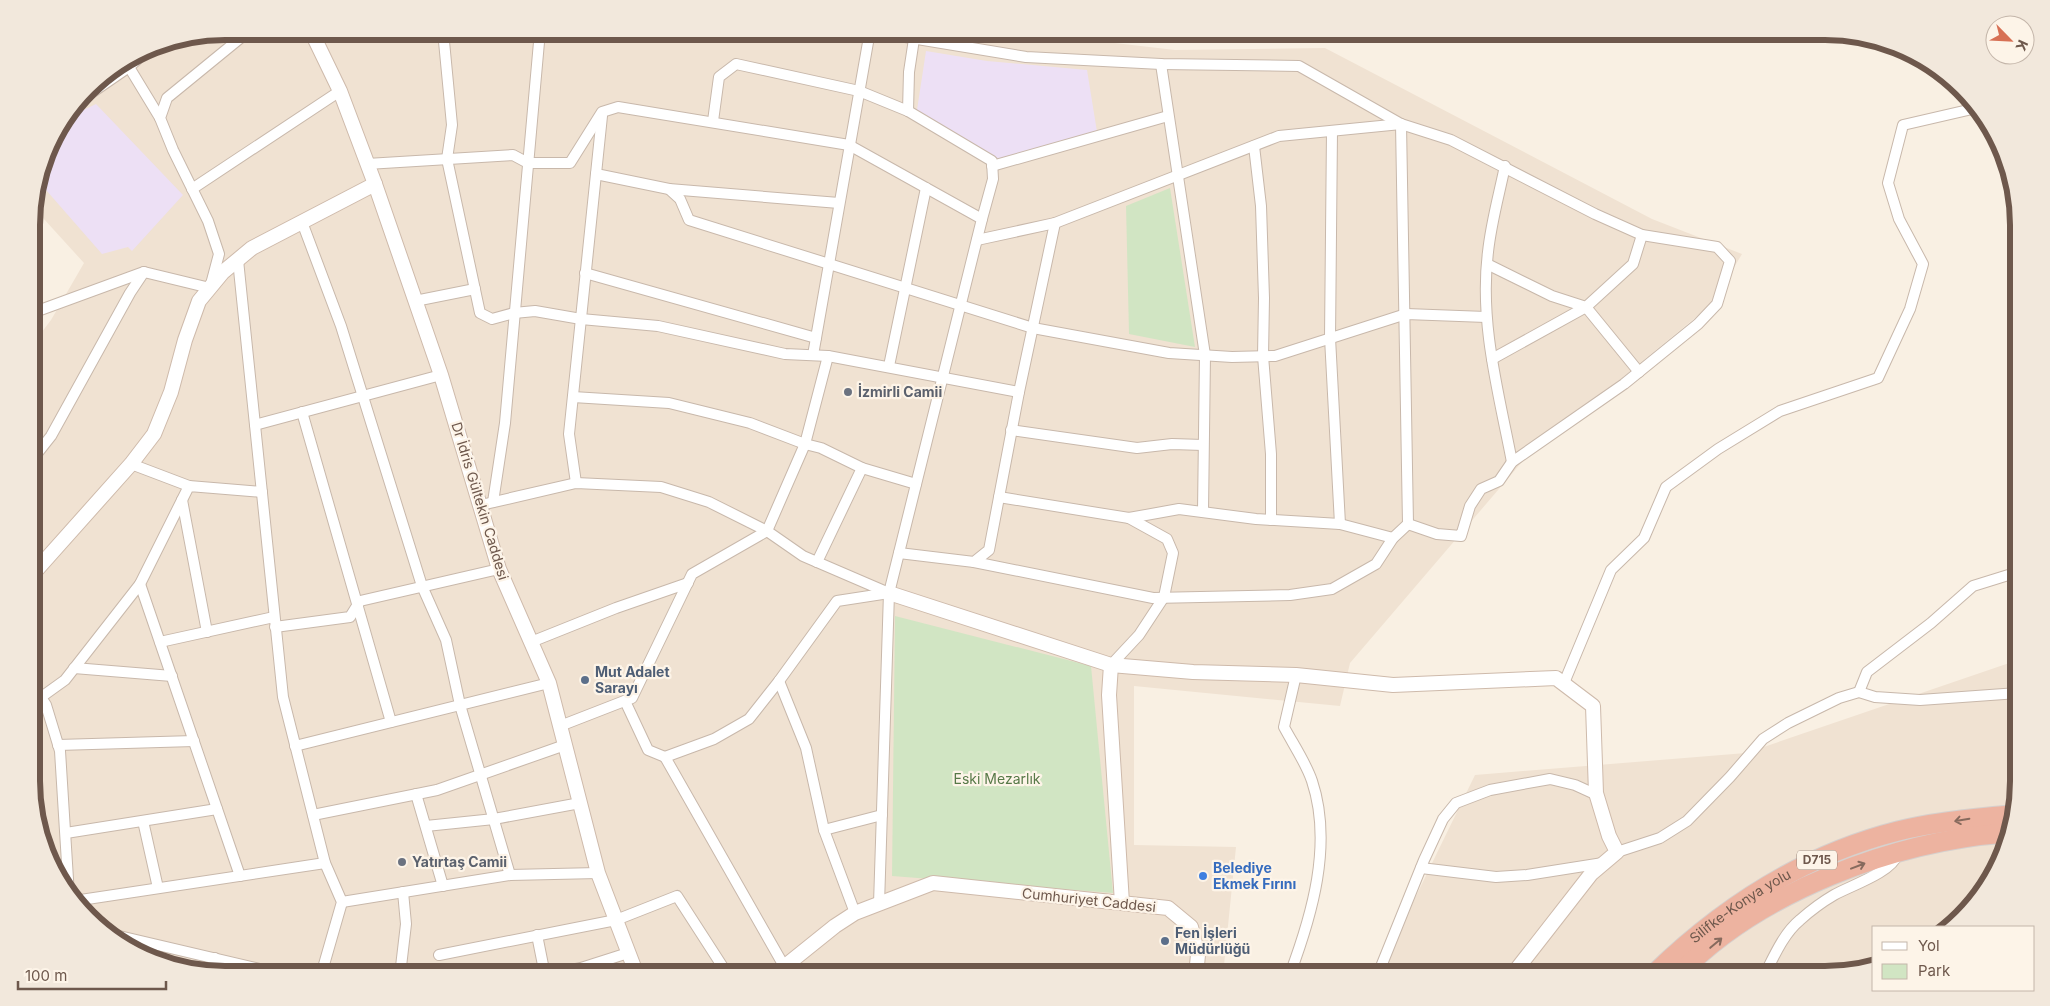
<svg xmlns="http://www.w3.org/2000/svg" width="2050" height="1006" font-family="Inter,sans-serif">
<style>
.residential{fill:#f0e2d2}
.education{fill:#ede0f5}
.green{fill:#d1e5c3}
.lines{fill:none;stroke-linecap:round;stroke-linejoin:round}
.street-casing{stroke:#c8b8ab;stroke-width:12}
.secondary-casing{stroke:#cebaab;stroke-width:16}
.highway-casing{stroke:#d6d0cd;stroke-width:21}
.street{stroke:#fff;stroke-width:10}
.secondary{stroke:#fff;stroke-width:14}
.highway{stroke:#edb3a0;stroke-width:19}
.oneway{stroke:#876a5d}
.worship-dot{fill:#6b7280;stroke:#fdf4e8;stroke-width:2}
.service-dot{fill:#5c6f8a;stroke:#fdf4e8;stroke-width:2}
.shop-dot{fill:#3f7fe0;stroke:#fdf4e8;stroke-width:2}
.labels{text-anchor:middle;stroke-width:4.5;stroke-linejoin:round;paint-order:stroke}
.shield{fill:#fdf4e8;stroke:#99877b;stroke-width:1}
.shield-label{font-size:12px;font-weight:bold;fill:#6e584c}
.worship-label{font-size:14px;font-weight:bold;fill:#5b616d;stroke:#fdf4e8;text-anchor:start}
.street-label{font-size:14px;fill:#6e584c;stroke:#fdf4e8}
.service-label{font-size:14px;font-weight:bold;fill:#4e5e75;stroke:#fdf4e8;text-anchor:start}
.park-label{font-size:14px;fill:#577948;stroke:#fdf4e8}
.shop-label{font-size:14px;font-weight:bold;fill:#366cbe;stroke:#fdf4e8;text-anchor:start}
.rim{fill:none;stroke:#6e584c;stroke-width:6}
</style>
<rect width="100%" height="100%" fill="#f9f0e3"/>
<g class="residential">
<polygon points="225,31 1012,31 1175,50 1325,48 1652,219 1742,254 1712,304 1528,455 1350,663 1340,706 1134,686 1134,845 1236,847 1223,975 225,975 140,955 71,899 46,855 33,806 32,345 51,320 84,263 33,207 51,139 97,80 151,46"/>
<polygon points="2018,660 2019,781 1999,866 1971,908 1949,927 1874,927 1874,967 1837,974 1378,974 1475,775 1746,753"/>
</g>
<g class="education">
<polygon points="926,51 987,61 1087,70 1098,138 1002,161 917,110"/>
<polygon points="96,104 183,195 132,251 128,247 102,254 46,190 38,188 51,139 69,117"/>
</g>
<g class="green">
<polygon points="1170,188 1195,347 1129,334 1126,206"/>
<polygon points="895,616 1091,666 1113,893 892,876"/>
</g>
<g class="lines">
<g class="street-casing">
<g id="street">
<polyline points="443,31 452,125 447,159 480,313 492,319 514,313 535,311 581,319 658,326 785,354 828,356 1019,392"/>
<polyline points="869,31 1026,57 1161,64 1299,66 1401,124 1451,140 1595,214 1642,235 1717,247 1730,261 1717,304 1698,324 1624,384 1512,462 1499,481 1481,489 1470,506 1461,536 1437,534 1408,524"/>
<polyline points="152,46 129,67 160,118"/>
<polyline points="1161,64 1205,355 1203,512"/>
<polyline points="81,100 129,67 125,62"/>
<polyline points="908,111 909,72 914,39"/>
<polyline points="713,121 719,77 736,64 859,91 908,111 992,161 993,179 982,219"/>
<polyline points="1332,131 1330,338 1340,524"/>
<polyline points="1254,146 1261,206 1264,298 1263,356 1271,454 1271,520"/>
<polyline points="367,164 513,155 528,163 570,163 602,112 618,107 849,145 982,219 889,593 837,601 779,681 749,719 714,739 665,757 784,966"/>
<polyline points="992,166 1168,116"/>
<path d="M1505,166C1499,195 1491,223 1488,252C1479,323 1499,394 1512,462"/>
<polyline points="596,174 669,189 680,199 689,220 1033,328 1169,353 1232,357 1275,356 1406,314 1486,317"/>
<polyline points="192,189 340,91"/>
<polyline points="669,189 839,203"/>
<polyline points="302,222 341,326 422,586 446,640 460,705 510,875"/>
<polyline points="977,240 1055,223 1279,136 1401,124"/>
<polyline points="238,260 283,697 325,863 342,902 321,975"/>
<polyline points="1487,264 1552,296 1586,307 1633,264 1642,235"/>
<polyline points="585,273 816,338"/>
<polyline points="415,301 475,289"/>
<polyline points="32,313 144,272"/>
<polyline points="813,355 870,31"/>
<polyline points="1492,359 1586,307 1639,372"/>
<polyline points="889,366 926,188"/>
<polyline points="573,397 669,403 750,423 805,444 821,448 862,468 916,484"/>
<polyline points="302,412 391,722"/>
<polyline points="255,425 441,375"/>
<polyline points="1011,430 1137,448 1172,444 1203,445"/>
<polyline points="32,460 51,436 130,293 144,272 210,288 219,254 208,221 173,150 160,118 167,98 249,31"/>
<polyline points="131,464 189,486"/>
<polyline points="576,483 569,434 602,116"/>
<polyline points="999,497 1129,518 1179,509 1256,519 1340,524 1393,538"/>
<polyline points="182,500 207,632"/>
<polyline points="493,502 505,423 540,31"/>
<polyline points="481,505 576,483 661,487 709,502 767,531 803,556 889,593 879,904"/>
<polyline points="899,553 974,562 989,550 1019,392 1055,223"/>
<polyline points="817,562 862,468"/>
<polyline points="974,562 1153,598 1290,595 1332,589 1376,564 1393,538 1408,524 1401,124"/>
<polyline points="140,584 240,876"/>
<polyline points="275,627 350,617 360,601 499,569"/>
<polyline points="160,642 274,617"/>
<polyline points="531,642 616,608 688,583"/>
<polyline points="1111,665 1139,635 1164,597 1173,553 1167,539 1129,518"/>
<polyline points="74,668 172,676"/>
<polyline points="779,681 806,748 824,830 855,913"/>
<polyline points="1564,683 1611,570 1644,538 1666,487 1718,449 1780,411 1878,378 1910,309 1923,264 1899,219 1888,183 1903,125 1968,110 1975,105"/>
<polyline points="33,685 46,705 60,751 69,895"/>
<polyline points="1859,692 1867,672 1931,623 1973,586 2018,572"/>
<polyline points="625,701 648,750 665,757"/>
<polyline points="33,703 65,680 140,584 189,486 262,492"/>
<polyline points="560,726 632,698 692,574 767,531 805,444 828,356"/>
<polyline points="58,745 194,741"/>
<polyline points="295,746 549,683"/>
<polyline points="416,794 443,886"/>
<polyline points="313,815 437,790 565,745"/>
<polyline points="143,821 158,888"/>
<polyline points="426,826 494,819 580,803"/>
<polyline points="824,830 882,815"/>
<polyline points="66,833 217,809"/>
<polyline points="1617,852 1660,838 1687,821 1730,777 1763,739 1788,723 1839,698 1859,692 1875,697 1920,700 2018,693"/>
<polyline points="1421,868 1496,877 1527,875 1603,863"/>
<polyline points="74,901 325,863"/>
<polyline points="342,902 510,875 598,873"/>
<polyline points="115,935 285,975"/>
<polyline points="537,935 545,975"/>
<polyline points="439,955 616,920 677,896 728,975"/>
<polyline points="211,971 215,958"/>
<path d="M1290,974C1312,915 1333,844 1312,781C1306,763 1293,744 1284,727L1296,675"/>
<polyline points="1378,974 1424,860 1443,819 1456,803 1490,790 1550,779 1575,785 1597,795"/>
<path d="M1765,974C1774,956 1784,933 1800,920C1810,911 1822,902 1834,895C1850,886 1892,872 1897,855"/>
<polyline points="400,975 406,924 403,892"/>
<polyline points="547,975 581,968 628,953"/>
</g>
</g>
<g class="secondary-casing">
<g id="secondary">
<polyline points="311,31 340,91 375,184 441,375 499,569 549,683 598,873 637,975"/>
<polyline points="32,575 131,464 154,434 171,392 185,340 199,301 223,272 252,248 375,184"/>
<polyline points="889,593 1111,665 1193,672 1296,675 1393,685 1556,678 1593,706 1596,793 1609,836 1617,852 1591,874 1513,974"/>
<polyline points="1111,665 1109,695 1122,903"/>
<polyline points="774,975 835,926 855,913 933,883 1168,908 1191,927 1198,955 1196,975"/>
</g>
</g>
<g class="highway-casing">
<g id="highway">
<path id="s1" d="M1654,974C1723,907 1803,855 1898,831C1934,822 1973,818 2011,815"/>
<path d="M1679,974C1758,892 1894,841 2007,833"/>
</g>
</g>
<use href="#street" class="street"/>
<use href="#secondary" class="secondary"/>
<use href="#highway" class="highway"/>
</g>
<defs><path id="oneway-shaft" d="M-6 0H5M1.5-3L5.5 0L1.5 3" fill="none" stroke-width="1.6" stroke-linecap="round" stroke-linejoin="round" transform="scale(1.25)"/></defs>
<g class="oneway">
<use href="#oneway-shaft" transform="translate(1962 820) rotate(170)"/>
<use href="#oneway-shaft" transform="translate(1858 866) rotate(-21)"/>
<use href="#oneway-shaft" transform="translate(1716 943) rotate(-40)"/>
</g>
<g class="worship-dot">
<circle cx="848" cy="392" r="5"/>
<circle cx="402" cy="862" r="5"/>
</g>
<g class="service-dot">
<circle cx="585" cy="680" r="5"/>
<circle cx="1165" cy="941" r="5"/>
</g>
<circle class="shop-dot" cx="1203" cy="876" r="5"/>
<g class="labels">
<rect class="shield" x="1797" y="850.5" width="40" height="19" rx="4"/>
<g class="shield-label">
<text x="1817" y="864">D715</text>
</g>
<g class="worship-label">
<text x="858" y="397">İzmirli Camii</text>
<text x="412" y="867">Yatırtaş Camii</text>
</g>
<g class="street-label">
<text transform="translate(480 501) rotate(73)" y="5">Dr İdris Gültekin Caddesi</text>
<text transform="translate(1089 900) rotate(6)" y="5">Cumhuriyet Caddesi</text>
<text dy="5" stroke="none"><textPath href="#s1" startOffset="110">Silifke-Konya yolu</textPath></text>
</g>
<g class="service-label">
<text x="595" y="677">Mut Adalet<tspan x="595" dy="16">Sarayı</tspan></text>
<text x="1175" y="938">Fen İşleri<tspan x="1175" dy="16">Müdürlüğü</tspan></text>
</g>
<g class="park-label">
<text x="997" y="784">Eski Mezarlık</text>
</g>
<g class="shop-label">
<text x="1213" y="873">Belediye<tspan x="1213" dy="16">Ekmek Fırını</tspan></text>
</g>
</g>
<path d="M0 0H2050V1006H0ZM225 40H1825A185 185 0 0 1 2010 225V781A185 185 0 0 1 1825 966H225A185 185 0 0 1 40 781V225A185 185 0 0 1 225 40Z" fill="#f2e8dc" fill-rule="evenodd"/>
<path class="rim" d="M225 40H1825A185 185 0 0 1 2010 225V781A185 185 0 0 1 1825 966H225A185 185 0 0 1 40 781V225A185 185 0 0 1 225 40Z"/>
<rect x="1872" y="926" width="162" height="65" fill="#fdf4e8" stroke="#c4b6aa"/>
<rect x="1882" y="942" width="25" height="8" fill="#ffffff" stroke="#c4b6aa"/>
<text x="1918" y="951" font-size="15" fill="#6e584c">Yol</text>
<rect x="1882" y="964" width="25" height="15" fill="#d1e5c3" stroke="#c4b6aa"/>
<text x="1918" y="976" font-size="15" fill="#6e584c">Park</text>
<g transform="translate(2010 40) rotate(114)"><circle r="24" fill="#fdf4e8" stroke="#c4b6aa"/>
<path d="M0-4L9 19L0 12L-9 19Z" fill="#d77054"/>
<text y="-8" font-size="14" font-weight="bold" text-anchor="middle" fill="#6e584c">K</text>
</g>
<path d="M18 981v8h148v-8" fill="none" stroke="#6e584c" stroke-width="2.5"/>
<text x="25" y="981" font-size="15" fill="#6e584c" stroke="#fdf4e8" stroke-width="4" paint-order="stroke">100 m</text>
</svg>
